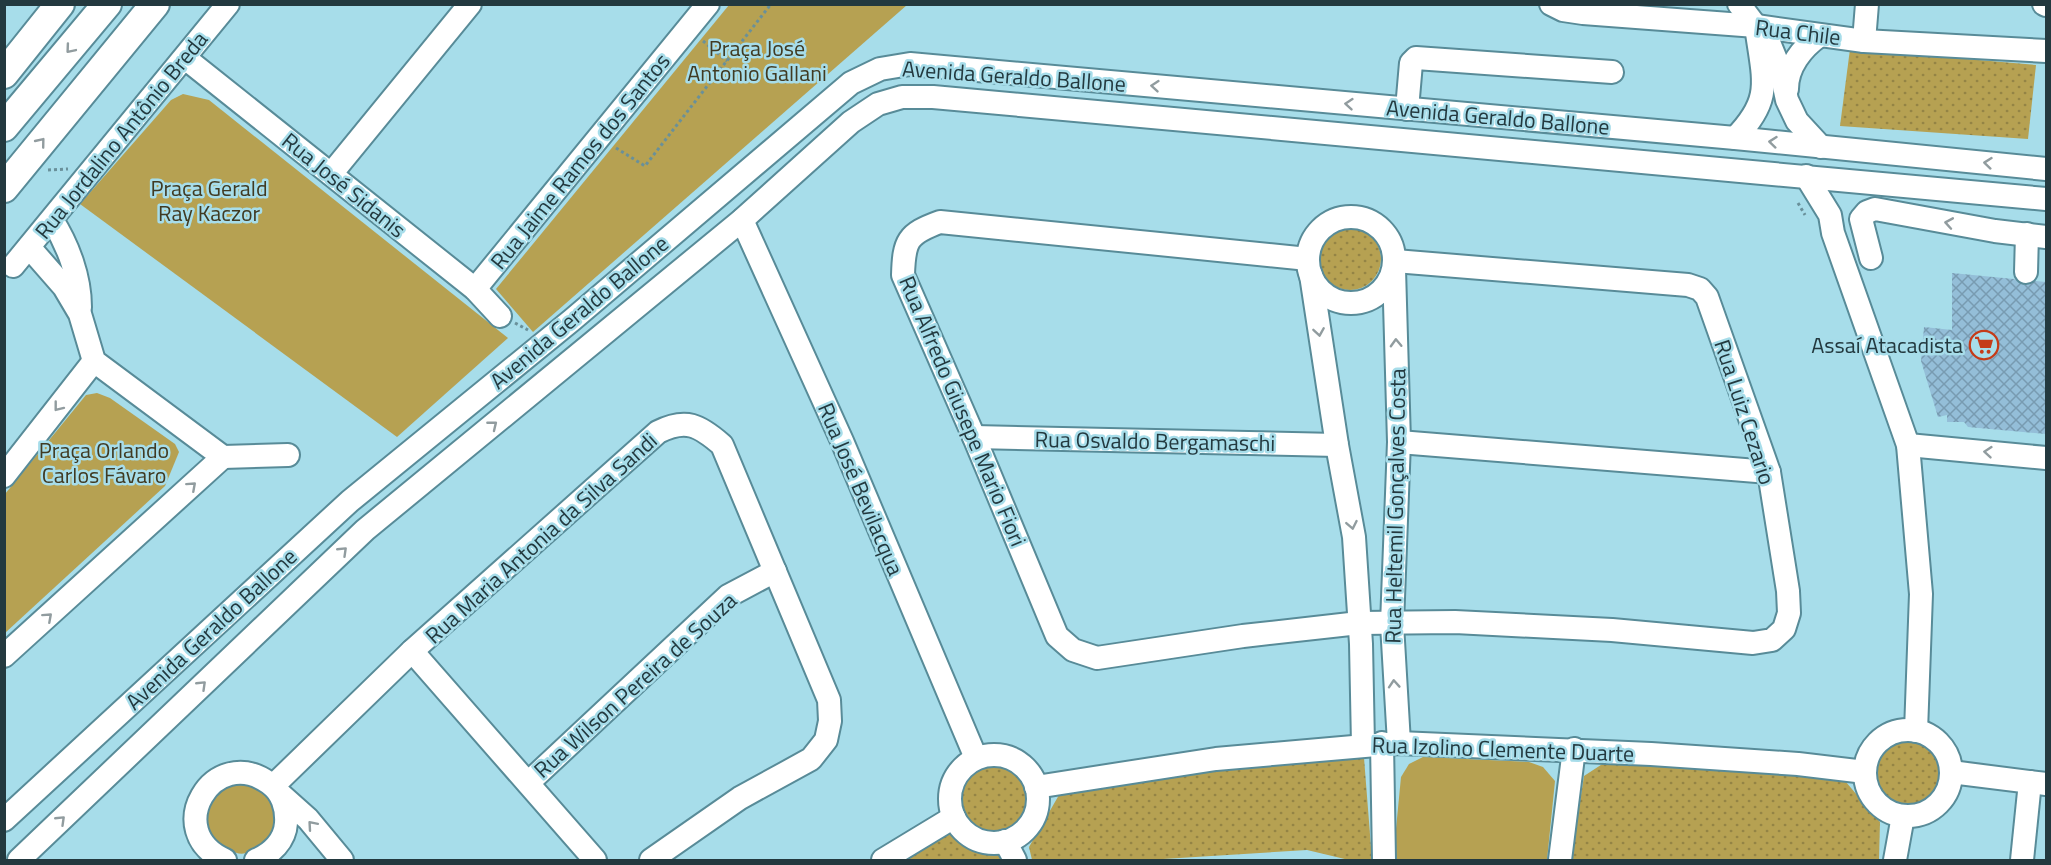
<svg xmlns="http://www.w3.org/2000/svg" width="2051" height="865" font-family="'Titillium Web',sans-serif">
<style>
.grass{fill:url(#grass-dots)}
.green{fill:#b6a152}
.building{fill:url(#building-cross-hatch)}
.lines{fill:none;stroke-linecap:round;stroke-linejoin:round}
.minor-casing{stroke:#588b98;stroke-width:26}
.major-casing{stroke:#588b98;stroke-width:32}
.path{stroke:#69909a;stroke-width:3;stroke-dasharray:3 3;stroke-linecap:butt}
.minor{stroke:#fff;stroke-width:22}
.major{stroke:#fff;stroke-width:28}
.oneway{stroke:#919c9f}
.labels{text-anchor:middle;stroke-width:5;stroke-linejoin:round;paint-order:stroke}
.street-label{font-size:22px;fill:#23393f;stroke:#a7ddea}
.park-label{font-size:22px;fill:#403a22;stroke:#a7ddea}
.poi-label{font-size:22px;fill:#23393f;stroke:#a7ddea;text-anchor:end}
</style>
<defs>
<pattern id="grass-dots" width="8" height="8" patternUnits="userSpaceOnUse" patternTransform="scale(1.5)"><rect width="8" height="8" fill="#b6a152"/><path d="M2 2h.1M6 6h.1" fill="none" stroke="#948445" stroke-width="1.8" stroke-linecap="round"/></pattern>
<pattern id="building-cross-hatch" width="8" height="8" patternUnits="userSpaceOnUse" patternTransform="scale(1.5)"><rect width="8" height="8" fill="#94bed8"/><path d="M0 0l8 8M0 8l8-8" fill="none" stroke="#789bb1"/></pattern>
</defs>
<rect width="100%" height="100%" fill="#a7ddea"/>
<g class="grass">
<polygon points="1850,49 2036,65 2028,139 1840,126"/>
<circle cx="1350" cy="259" r="31"/>
<circle cx="1907" cy="773" r="35"/>
<polygon points="1363,745 1372,860 1349,860 1307,850 1147,860 1032,860 1029,847 1059,795"/>
<polygon points="1610,759 1840,775 1880,822 1879,860 1571,860 1584,776"/>
<circle cx="994" cy="799" r="33"/>
<path d="M959,826C972,839 986,843 1005,841L1009,860H884Z"/>
</g>
<g class="green">
<polygon points="729,5 907,5 533,332 496,289"/>
<polygon points="183,94 209,100 508,338 397,437 80,204 171,100"/>
<polygon points="97,393 110,398 175,444 179,452 165,486 5,633 5,494 86,395"/>
<polygon points="1423,757 1529,762 1543,767 1555,781 1547,860 1393,860 1401,777 1409,764"/>
<path d="M250,781L277,804L275,835C243,860 241,860 208,835L205,809L224,784Z"/>
</g>
<polygon class="building" points="1952,273 2014,279 2025,285 2036,281 2046,282 2046,434 1968,427 1964,422 1947,422 1947,415 1938,417 1921,361 1924,327 1952,330"/>
<g class="lines">
<g class="minor-casing">
<g id="minor">
<polyline points="1551,4 1563,10 1583,13 1756,26 1864,41 2046,51"/>
<polyline points="1739,4 1770,45 1781,72 1787,100 1797,121 1821,147"/>
<polyline points="2044,4 2046,5"/>
<polyline points="1864,41 1867,4"/>
<polyline points="185,58 475,289 500,316"/>
<path d="M1787,89C1787,67 1802,48 1819,36"/>
<polyline points="1407,109 1411,63 1416,58 1612,72"/>
<path d="M1735,138C1772,100 1764,82 1757,33"/>
<polyline points="331,174 470,4"/>
<polyline points="1806,176 1830,215 1833,233 1908,445 1921,594 1916,731"/>
<circle cx="1351" cy="260" r="43"/>
<path d="M52,220C68,245 80,277 80,307"/>
<polyline points="742,220 842,441 976,758"/>
<polyline points="1871,258 1861,219 1867,212 1875,209 1995,231 2046,237"/>
<path d="M1308,259L940,222C907,234 904,241 903,275L974,437L1057,636L1073,650L1097,658L1243,636L1359,623L1455,622L1612,630L1753,643L1772,640L1784,629L1789,613L1788,591L1769,472L1707,297L1700,289L1688,285L1395,261"/>
<polyline points="13,266 228,4"/>
<polyline points="1394,269 1399,442 1392,624 1399,743"/>
<polyline points="2026,272 2027,234"/>
<polyline points="1311,275 1337,445 1354,537 1361,644 1363,745"/>
<polyline points="475,289 708,4"/>
<polyline points="974,437 1337,445"/>
<polyline points="1399,442 1769,472"/>
<polyline points="1908,445 2046,458"/>
<polyline points="223,457 288,455"/>
<polyline points="4,476 94,361"/>
<polyline points="412,651 595,860"/>
<polyline points="4,656 223,457 94,361 80,314 64,287 29,247"/>
<circle cx="1908" cy="773" r="43"/>
<polyline points="1382,743 1384,860"/>
<circle cx="994" cy="799" r="44"/>
<polyline points="1951,772 2046,784"/>
<polyline points="528,783 728,596 775,571"/>
<path d="M273,786L412,651L658,432C686,418 699,425 722,445L829,700L830,721L826,740L811,759L740,798L651,860"/>
<polyline points="1036,787 1216,759 1399,743 1651,754 1798,764 1865,772"/>
<polyline points="280,794 308,819 342,860"/>
<polyline points="4,820 350,501 572,320 851,83 880,69 910,64 1735,138 2046,169"/>
<polyline points="1005,841 1015,860"/>
<polyline points="19,860 365,530 742,220 851,122 878,104 902,97 933,97 2046,199"/>
<path d="M225,860C161,832 213,743 269,783C282,792 287,808 286,823C285,841 271,854 256,860"/>
<polyline points="883,860 954,817"/>
<polyline points="1560,860 1574,749"/>
<polyline points="1895,860 1903,816"/>
<polyline points="2022,860 2030,782"/>
</g>
</g>
<g class="major-casing">
<g id="major">
<polyline points="4,74 60,4"/>
<polyline points="4,127 107,4"/>
<polyline points="4,188 155,4"/>
</g>
</g>
<g class="path">
<polyline points="703,41 727,61"/>
<polyline points="616,148 645,166 771,4"/>
<polyline points="48,170 68,169"/>
<polyline points="1798,203 1805,215"/>
<polyline points="515,323 528,330"/>
</g>
<use href="#minor" class="minor"/>
<use href="#major" class="major"/>
</g>
<defs><path id="oneway-chevron" d="M-2-3.5L2.5 0L-2 3.5" fill="none" stroke-width="1.6" stroke-linecap="round" stroke-linejoin="round" transform="scale(1.5)"/></defs>
<g class="oneway">
<use href="#oneway-chevron" transform="translate(70 49) rotate(130)"/>
<use href="#oneway-chevron" transform="translate(1155 86) rotate(-175)"/>
<use href="#oneway-chevron" transform="translate(1349 104) rotate(-175)"/>
<use href="#oneway-chevron" transform="translate(41 142) rotate(-51)"/>
<use href="#oneway-chevron" transform="translate(1773 142) rotate(-174)"/>
<use href="#oneway-chevron" transform="translate(1988 163) rotate(-174)"/>
<use href="#oneway-chevron" transform="translate(1949 223) rotate(-170)"/>
<use href="#oneway-chevron" transform="translate(1319 332) rotate(81)"/>
<use href="#oneway-chevron" transform="translate(1396 343) rotate(-92)"/>
<use href="#oneway-chevron" transform="translate(58 407) rotate(128)"/>
<use href="#oneway-chevron" transform="translate(493 425) rotate(-39)"/>
<use href="#oneway-chevron" transform="translate(1988 452) rotate(-175)"/>
<use href="#oneway-chevron" transform="translate(192 486) rotate(-42)"/>
<use href="#oneway-chevron" transform="translate(1352 525) rotate(79)"/>
<use href="#oneway-chevron" transform="translate(343 551) rotate(-44)"/>
<use href="#oneway-chevron" transform="translate(48 617) rotate(-42)"/>
<use href="#oneway-chevron" transform="translate(1394 684) rotate(-94)"/>
<use href="#oneway-chevron" transform="translate(202 685) rotate(-44)"/>
<use href="#oneway-chevron" transform="translate(61 820) rotate(-44)"/>
<use href="#oneway-chevron" transform="translate(312 825) rotate(-131)"/>
</g>
<defs>
<g id="supermarket-ring" transform="scale(1.5)"><circle r="9.5" fill="#a7ddea" stroke="#c53b18" stroke-width="1.5"/><path d="M-6-5.5h2.5l.6 2H6L4.5 2H-2.5L-4.4-4H-6ZM-1.5 3.2a1.3 1.3 0 1 0 .1 0ZM3 3.2a1.3 1.3 0 1 0 .1 0Z" fill="#c53b18"/></g>
</defs>
<g fill-rule="evenodd">
<use href="#supermarket-ring" x="1984" y="345"/>
</g>
<g class="labels">
<g class="street-label">
<text transform="translate(1798 32) rotate(7)" y="8">Rua Chile</text>
<text transform="translate(1014 76) rotate(4)" y="8">Avenida Geraldo Ballone</text>
<text transform="translate(1498 117) rotate(5)" y="8">Avenida Geraldo Ballone</text>
<text transform="translate(121 135) rotate(-51)" y="8">Rua Jordalino Antônio Breda</text>
<text transform="translate(580 161) rotate(-51)" y="8">Rua Jaime Ramos dos Santos</text>
<text transform="translate(344 185) rotate(39)" y="8">Rua José Sidanis</text>
<text transform="translate(579 312) rotate(-40)" y="8">Avenida Geraldo Ballone</text>
<text transform="translate(963 411) rotate(67)" y="8">Rua Alfredo Giusepe Mario Fiori</text>
<text transform="translate(1745 412) rotate(72)" y="8">Rua Luiz Cezario</text>
<text transform="translate(1155 441) rotate(1)" y="8">Rua Osvaldo Bergamaschi</text>
<text transform="translate(861 489) rotate(67)" y="8">Rua José Bevilacqua</text>
<text transform="translate(1395 506) rotate(-89)" y="8">Rua Heltemil Gonçalves Costa</text>
<text transform="translate(541 538) rotate(-42)" y="8">Rua Maria Antonia da Silva Sandi</text>
<text transform="translate(211 629) rotate(-43)" y="8">Avenida Geraldo Ballone</text>
<text transform="translate(635 685) rotate(-42)" y="8">Rua Wilson Pereira de Souza</text>
<text transform="translate(1503 749) rotate(2)" y="8">Rua Izolino Clemente Duarte</text>
</g>
<g class="park-label">
<text x="757" y="56">Praça José<tspan x="757" dy="25">Antonio Gallani</tspan></text>
<text x="209" y="196">Praça Gerald<tspan x="209" dy="25">Ray Kaczor</tspan></text>
<text x="104" y="458">Praça Orlando<tspan x="104" dy="25">Carlos Fávaro</tspan></text>
</g>
<g class="poi-label">
<text x="1963" y="353">Assaí Atacadista</text>
</g>
</g>
<rect width="2051" height="865" fill="none" stroke="#23393f" stroke-width="12"/>
</svg>
